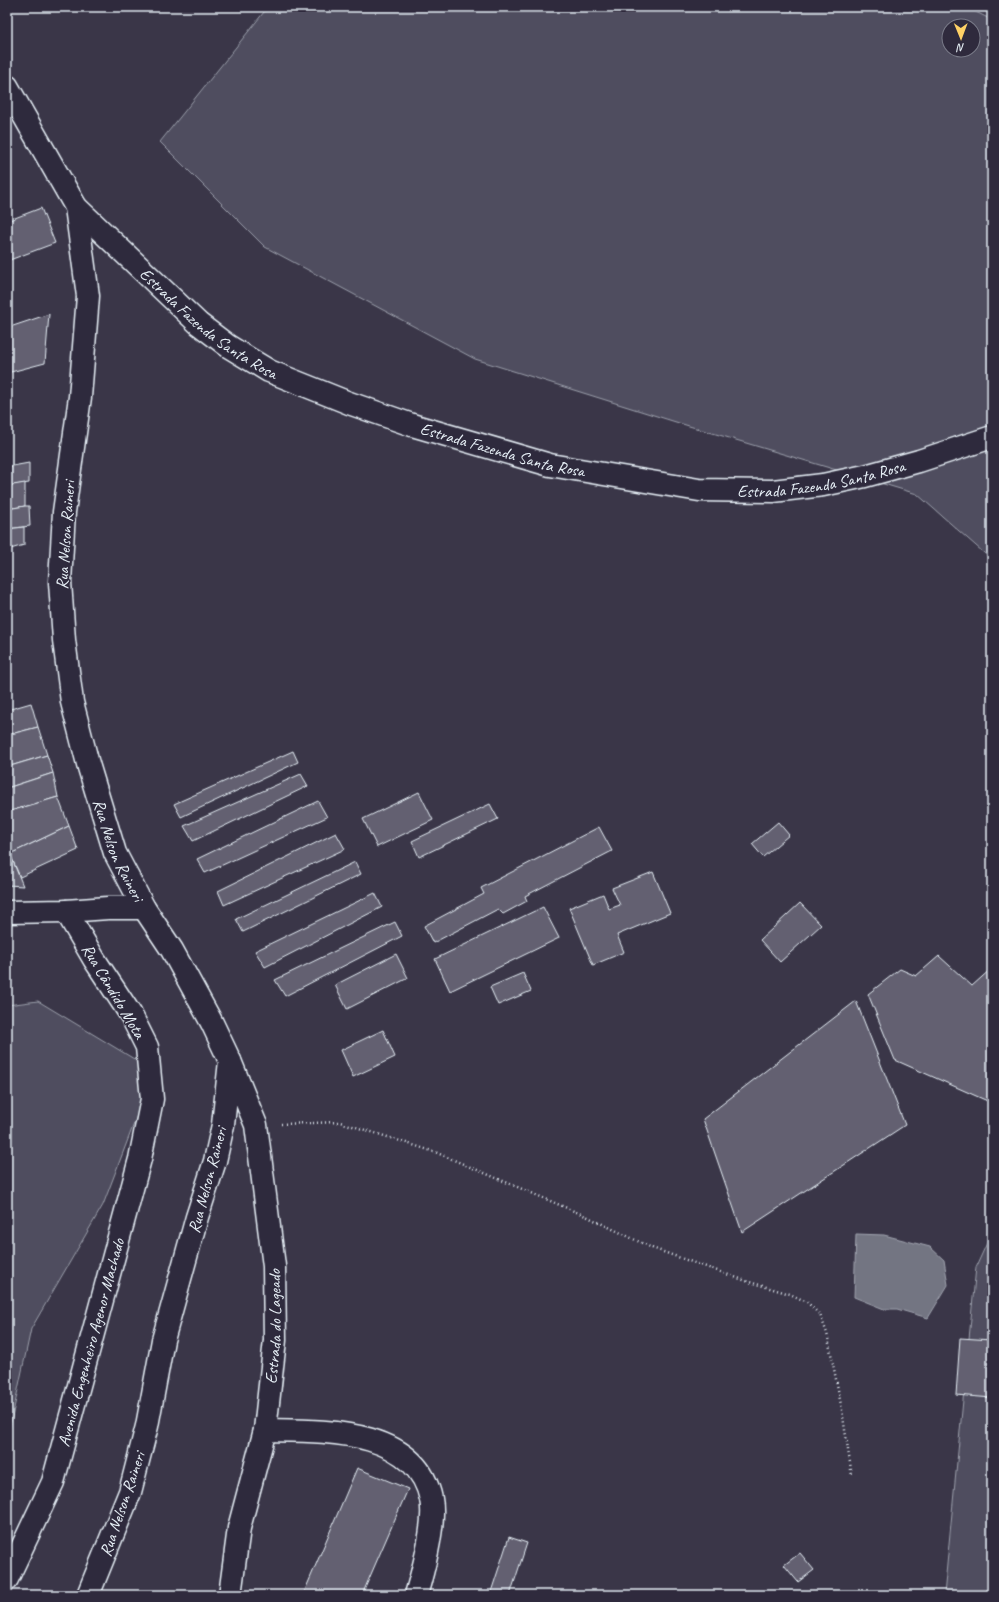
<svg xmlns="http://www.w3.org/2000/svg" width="999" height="1602" font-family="Caveat,sans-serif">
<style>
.green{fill:#504e5f;stroke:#9ca0ac;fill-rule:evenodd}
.water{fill:#737482;stroke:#a2a6b1}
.building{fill:#636171;stroke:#e8f1f8}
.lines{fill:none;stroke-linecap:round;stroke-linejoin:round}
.minor-casing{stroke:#e8f1f8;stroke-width:25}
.secondary-casing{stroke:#e8f1f8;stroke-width:25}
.path{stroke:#e8f1f8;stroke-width:2.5;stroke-dasharray:1 3;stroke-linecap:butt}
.minor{stroke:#2f2a3d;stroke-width:22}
.secondary{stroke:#2f2a3d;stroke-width:22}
.labels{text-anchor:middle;stroke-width:3;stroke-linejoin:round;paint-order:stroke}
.street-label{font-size:17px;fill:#e8f1f8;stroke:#2f2a3d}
</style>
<rect width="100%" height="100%" fill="#3a3648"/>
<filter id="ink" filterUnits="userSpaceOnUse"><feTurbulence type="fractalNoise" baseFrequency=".025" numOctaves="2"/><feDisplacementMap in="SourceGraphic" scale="8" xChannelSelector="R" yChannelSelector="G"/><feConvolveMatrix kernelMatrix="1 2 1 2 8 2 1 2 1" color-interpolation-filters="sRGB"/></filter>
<g filter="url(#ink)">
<g class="green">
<path d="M268,7H966L992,20V560L917,494L679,423L475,359L265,247L160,142ZM949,26H973V50H949Z"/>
<polygon points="38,1001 154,1071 103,1205 31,1329 7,1441 7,1005"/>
<polygon points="992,1232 992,1595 944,1595 976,1267"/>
</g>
<polygon class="water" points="856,1234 884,1235 930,1247 944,1260 948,1285 928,1318 897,1309 884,1309 854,1297"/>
<g class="building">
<polygon points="41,208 55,243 7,261 7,221"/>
<polygon points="49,314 45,363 7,373 7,328"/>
<polygon points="29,463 29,483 7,486 7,467"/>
<polygon points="25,483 25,506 7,509 7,486"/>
<polygon points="25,506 29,506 30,526 7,529 7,509"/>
<polygon points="24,527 24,545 7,550 7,529"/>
<polygon points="31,703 38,727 7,735 7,710"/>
<polygon points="38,727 47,755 7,767 7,735"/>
<polygon points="293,751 298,762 181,817 174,804"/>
<polygon points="47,755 53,773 7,788 7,767"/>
<polygon points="53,773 58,797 7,812 7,788"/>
<polygon points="301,774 308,786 193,841 184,826"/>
<polygon points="419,792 433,820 377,847 363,819"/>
<polygon points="58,797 69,826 10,854 7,845 7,812"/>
<polygon points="318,801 327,817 205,873 197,859"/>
<polygon points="490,804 498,819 419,857 412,841"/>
<polygon points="778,822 789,835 763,857 752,844"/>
<polygon points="69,826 78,850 20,877 10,854"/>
<polygon points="599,827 612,851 525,896 527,901 503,914 498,909 433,943 424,926 484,894 481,888"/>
<polygon points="336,833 345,849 224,905 218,891"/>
<polygon points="7,845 10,854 23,886 7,885"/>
<polygon points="355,862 361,874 243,932 236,919"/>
<polygon points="653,872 670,913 617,935 624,952 593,965 569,908 603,894 609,909 620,905 612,888"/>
<polygon points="375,893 382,907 265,967 255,951"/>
<polygon points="800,903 821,925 780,962 760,940"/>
<polygon points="543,907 559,938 450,991 435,959"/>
<polygon points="395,922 402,936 285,996 275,980"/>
<polygon points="396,954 408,978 347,1009 335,985"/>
<polygon points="939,956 972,986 992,968 992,1103 895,1060 868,994 900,969 916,976"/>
<polygon points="523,973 531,991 498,1005 490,987"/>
<polygon points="856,1001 905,1125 742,1232 703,1119"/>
<polygon points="383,1030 395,1057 353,1077 341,1050"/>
<polygon points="960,1338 992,1340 992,1398 956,1395"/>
<polygon points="357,1468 408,1489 362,1595 303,1595"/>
<polygon points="509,1537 527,1543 510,1595 490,1595"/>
<polygon points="800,1553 814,1570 798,1582 784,1565"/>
</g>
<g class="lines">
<g class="minor-casing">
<g id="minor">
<path id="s1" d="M76,207L199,324L228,346L269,371L349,403L412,425L550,465L699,490L773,491L823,485L865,476L919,461L992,437"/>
<polyline points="7,912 66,911 108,908 144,908"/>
<path d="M265,1430C321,1431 416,1427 431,1499C436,1523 423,1571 416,1595"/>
<path id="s2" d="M7,1579L53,1482L140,1159L152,1099L147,1047L131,1015L94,959L66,911"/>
<path id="s3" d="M230,1595L239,1528L265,1430L275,1340L274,1266L256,1125L230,1061"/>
</g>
</g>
<g class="secondary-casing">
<g id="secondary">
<path id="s4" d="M7,86L76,207L88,296L80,397L64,512L60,582L64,640L72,702L88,764L115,853L144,908L172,950L212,1023L230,1061L223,1125L215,1161L197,1217L163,1340L147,1426L130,1492L88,1595"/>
</g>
</g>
<polyline class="path" points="281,1124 340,1122 435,1152 588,1217 652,1248 746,1281 790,1294 807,1302 820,1315 827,1333 842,1410 852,1476"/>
<use href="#minor" class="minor"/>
<use href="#secondary" class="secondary"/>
</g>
</g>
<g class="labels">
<g class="street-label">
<text dy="6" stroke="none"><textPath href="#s1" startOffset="177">Estrada Fazenda Santa Rosa</textPath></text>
<text dy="6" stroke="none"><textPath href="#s1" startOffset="501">Estrada Fazenda Santa Rosa</textPath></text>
<text dy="6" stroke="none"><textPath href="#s1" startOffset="825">Estrada Fazenda Santa Rosa</textPath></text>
<text transform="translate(65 535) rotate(-86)" y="6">Rua Nelson Raineri</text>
<text dy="6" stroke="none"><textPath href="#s4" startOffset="793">Rua Nelson Raineri</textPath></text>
<text transform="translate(114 991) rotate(59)" y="6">Rua Cândido Mota</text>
<text transform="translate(207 1180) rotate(-75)" y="6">Rua Nelson Raineri</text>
<text dy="6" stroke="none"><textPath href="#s3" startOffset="273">Estrada do Lageado</textPath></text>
<text dy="6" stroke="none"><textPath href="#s2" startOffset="252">Avenida Engenheiro Agenor Machado</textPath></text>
<text transform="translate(122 1504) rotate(-71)" y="6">Rua Nelson Raineri</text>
</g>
</g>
<rect width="999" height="1602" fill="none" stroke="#2f2a3d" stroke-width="24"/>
<rect x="12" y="12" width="975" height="1578" fill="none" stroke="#e8f1f8" stroke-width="1.5" filter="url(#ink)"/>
<g transform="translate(961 38) rotate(179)"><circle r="19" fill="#2f2a3d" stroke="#797a88"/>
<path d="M0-3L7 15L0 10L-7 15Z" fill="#ffd166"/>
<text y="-6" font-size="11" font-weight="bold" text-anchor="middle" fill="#e8f1f8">N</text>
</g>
</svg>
